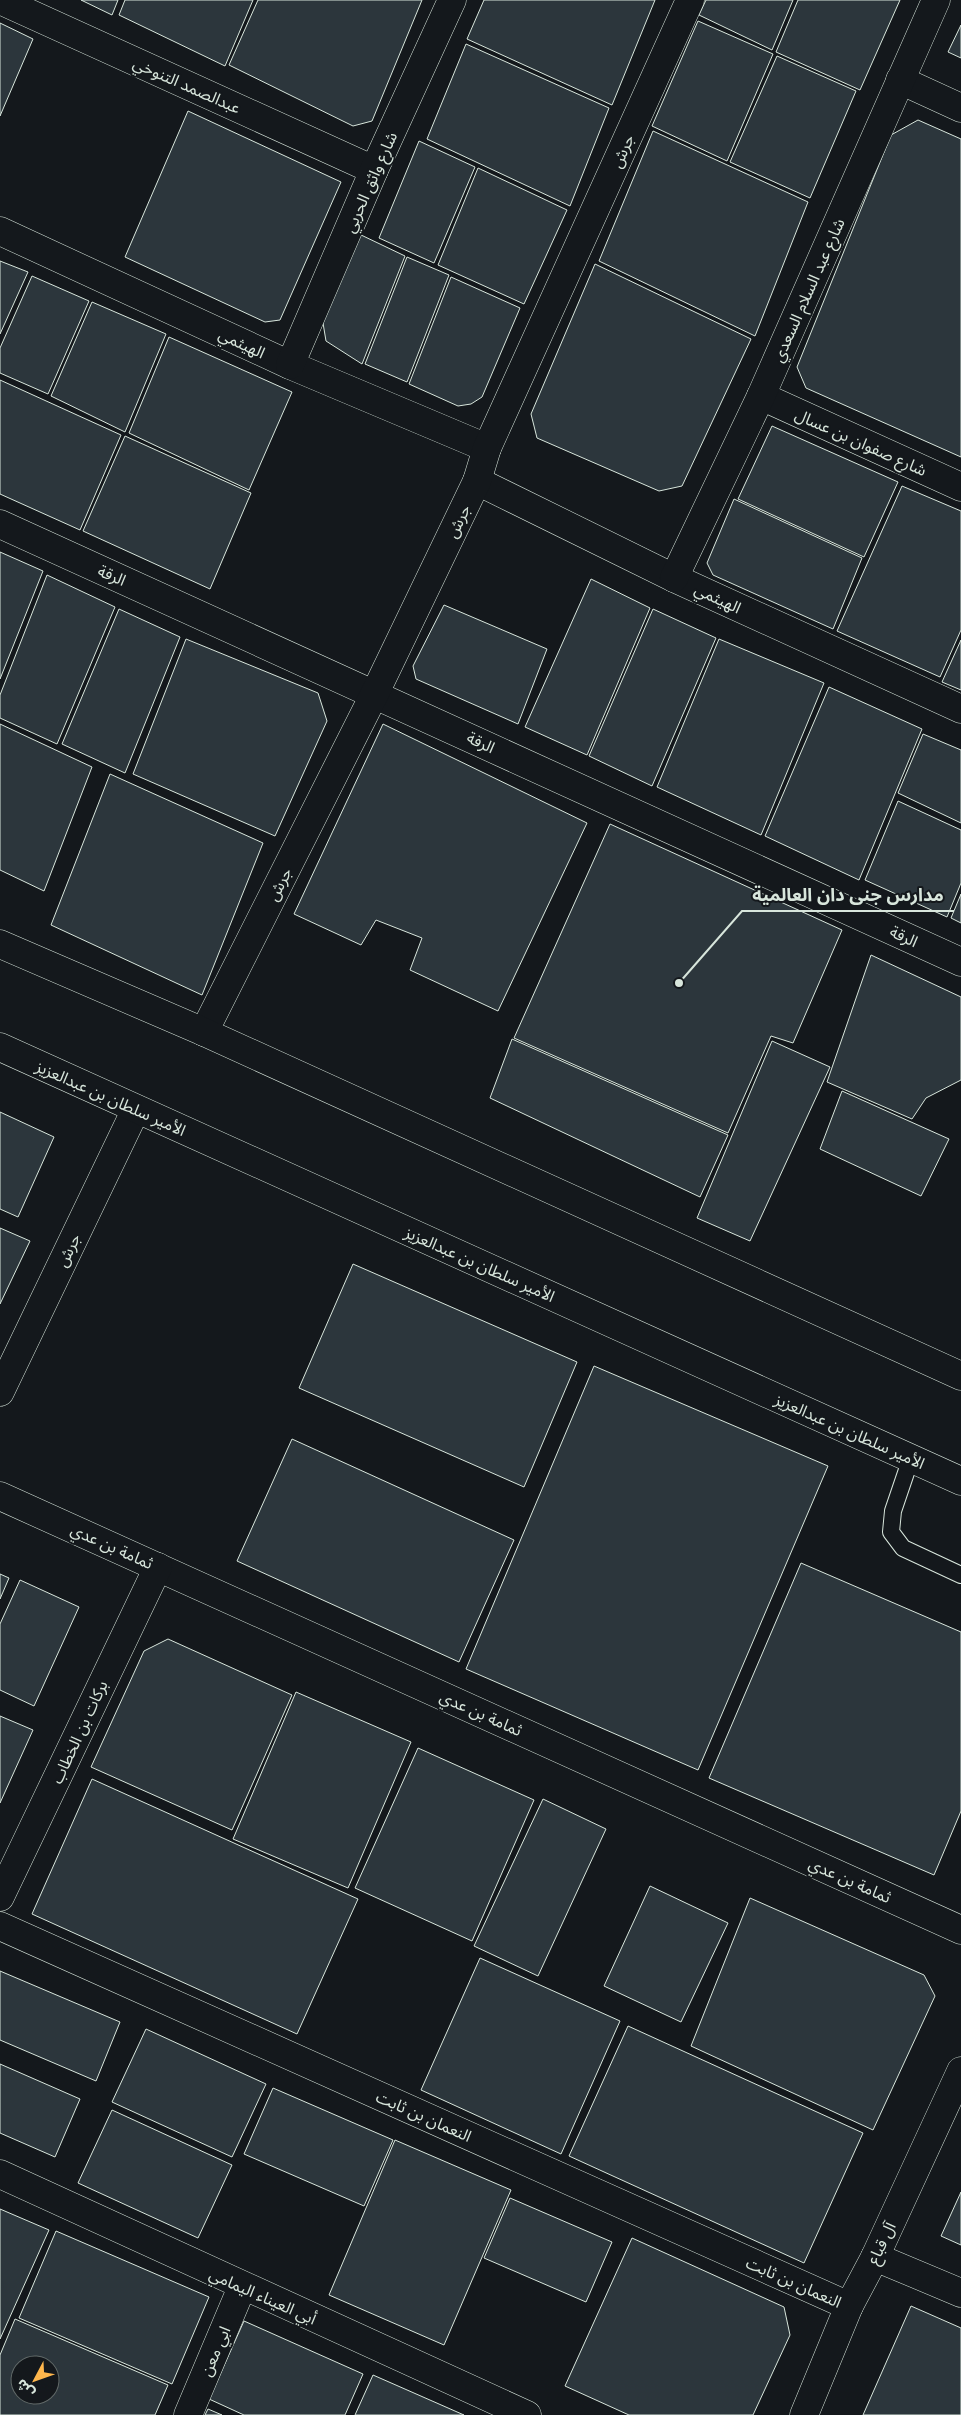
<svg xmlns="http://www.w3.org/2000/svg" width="961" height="2415" font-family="Lora,'Noto Sans Arabic',serif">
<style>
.building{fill:#2c363c;stroke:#d8e6dc;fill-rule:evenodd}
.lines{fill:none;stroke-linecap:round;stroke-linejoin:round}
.service-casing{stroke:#d8e6dc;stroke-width:18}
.minor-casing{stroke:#d8e6dc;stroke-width:29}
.tertiary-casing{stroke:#d8e6dc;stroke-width:29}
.service{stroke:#14181c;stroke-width:16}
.minor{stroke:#14181c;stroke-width:28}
.tertiary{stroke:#14181c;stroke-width:28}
.labels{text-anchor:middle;stroke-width:4;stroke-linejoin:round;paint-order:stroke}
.street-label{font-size:16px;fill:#d8e6dc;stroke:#14181c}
.leader{fill:none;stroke:#d8e6dc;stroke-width:2}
.callout-dot{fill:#d8e6dc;stroke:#14181c;stroke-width:2}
.callout-label{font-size:18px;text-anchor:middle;font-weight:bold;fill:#d8e6dc;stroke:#14181c;stroke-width:4;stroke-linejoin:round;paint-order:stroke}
</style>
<rect width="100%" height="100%" fill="#14181c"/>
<g class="building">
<polygon points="81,0 118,0 112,15"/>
<polygon points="125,0 253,0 225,66 119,15"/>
<polygon points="258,0 422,0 372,121 353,126 229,65"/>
<polygon points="484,0 655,0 612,105 467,39"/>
<polygon points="706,0 793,0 772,50 699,15"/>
<polygon points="798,0 900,0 860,90 776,52"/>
<polygon points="698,21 773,54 727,161 652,126"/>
<polygon points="0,23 33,39 0,116"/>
<polygon points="961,25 961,58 948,52"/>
<polygon points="466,44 609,108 570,206 427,139"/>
<polygon points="777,56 856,91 810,198 730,162"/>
<polygon points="188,111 341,182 280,320 265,322 125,257"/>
<polygon points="918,120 961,139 961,457 806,388 797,367 891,135"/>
<polygon points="653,131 808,202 755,336 599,261"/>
<polygon points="419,141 475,167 434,263 379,238"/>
<polygon points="478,168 567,210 524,304 438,265"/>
<polygon points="359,234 405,256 362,364 326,341 322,317"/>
<polygon points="407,257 449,275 407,382 365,364"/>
<polygon points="0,261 28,272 0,334"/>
<polygon points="595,264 751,339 682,486 659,491 537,438 531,414"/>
<polygon points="32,276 89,301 48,394 0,373 0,348"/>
<polygon points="451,277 520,308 482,397 471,404 458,406 409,384"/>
<polygon points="92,302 166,334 125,432 51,396"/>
<polygon points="169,337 292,392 249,490 129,433"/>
<polygon points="0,380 121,435 80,530 0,494"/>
<polygon points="772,426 898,482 864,557 738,499"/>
<polygon points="125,436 251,493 210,589 83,531"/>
<polygon points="902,486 961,511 961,630 940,677 837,631"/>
<polygon points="734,499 862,558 833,629 713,575 707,563"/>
<polygon points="0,552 43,571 0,679"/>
<polygon points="47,575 115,607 57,744 0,718 0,695"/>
<polygon points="591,579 650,608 587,755 525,727"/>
<polygon points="444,605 547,649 518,724 416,679 413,666"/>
<polygon points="119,609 180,637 125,773 62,744"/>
<polygon points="653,609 716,638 652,786 589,756"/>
<polygon points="186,639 318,693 327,721 275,836 133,774"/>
<polygon points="719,639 824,683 761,835 657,787"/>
<polygon points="961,640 961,690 942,682"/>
<polygon points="829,687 922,729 859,880 765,836"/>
<polygon points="0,724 92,767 44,891 0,870"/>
<polygon points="383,724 587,823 498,1011 410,970 422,938 376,920 361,945 294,914"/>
<polygon points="923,734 961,750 961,823 898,793"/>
<polygon points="110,774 263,843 202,995 51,925"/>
<polygon points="898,801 961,830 961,883 947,917 865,880"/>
<polygon points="610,824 842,930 793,1043 771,1036 728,1133 514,1038"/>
<polygon points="961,894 961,923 951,918"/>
<polygon points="871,955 961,997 961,1080 926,1098 912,1119 827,1082"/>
<polygon points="512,1039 728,1135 700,1197 490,1098"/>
<polygon points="772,1041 830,1067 750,1241 697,1218"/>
<polygon points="842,1091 949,1139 921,1196 820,1149"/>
<polygon points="0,1112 54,1137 18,1217 0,1209"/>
<polygon points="0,1228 30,1241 0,1304"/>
<polygon points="353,1264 577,1362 524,1487 299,1388"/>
<polygon points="594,1366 828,1466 698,1770 466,1669"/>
<polygon points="292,1439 514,1540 459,1662 237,1561"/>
<polygon points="801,1563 961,1632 961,1811 934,1875 709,1778"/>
<polygon points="0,1574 9,1578 0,1599"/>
<polygon points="20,1580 79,1607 34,1706 0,1690 0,1624"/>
<polygon points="168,1639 292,1695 232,1830 91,1767 144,1651"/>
<polygon points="296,1692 411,1742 348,1888 233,1839"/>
<polygon points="0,1716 33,1730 0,1803"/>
<polygon points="418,1748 534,1800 472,1941 355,1888"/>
<polygon points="92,1779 358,1899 297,2034 32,1914"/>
<polygon points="543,1799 606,1829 538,1976 474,1946"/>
<polygon points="650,1886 728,1923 681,2022 604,1986"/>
<polygon points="750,1898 924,1975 935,1996 873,2130 691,2046"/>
<polygon points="480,1958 620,2021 561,2154 421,2090"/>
<polygon points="0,1971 120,2022 96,2081 0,2040"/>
<polygon points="628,2026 863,2133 804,2263 569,2156"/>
<polygon points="146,2029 266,2084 232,2157 112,2102"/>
<polygon points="0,2064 80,2099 55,2157 0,2133"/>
<polygon points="273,2088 393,2140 364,2206 244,2154"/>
<polygon points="112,2110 232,2165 198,2238 78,2183"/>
<polygon points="395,2140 511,2190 444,2345 329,2295"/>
<polygon points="961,2192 961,2245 941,2236"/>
<polygon points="510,2198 612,2242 586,2302 484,2258"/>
<polygon points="0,2209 49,2230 0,2339"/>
<polygon points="56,2231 209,2297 172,2384 19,2318"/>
<polygon points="632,2238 784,2307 790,2335 753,2415 629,2415 565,2386"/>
<polygon points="911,2306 961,2328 961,2415 863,2415"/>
<path d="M15,2319L168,2385L155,2415H0V2355ZM20,2365H50V2395H20Z"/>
<polygon points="244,2321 363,2374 345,2415 244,2415 209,2399"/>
<polygon points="373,2375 464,2415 355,2415"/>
<polygon points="208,2409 222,2415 205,2415"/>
</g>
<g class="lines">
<g class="service-casing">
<polyline id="service" points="911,1458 893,1511 891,1532 903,1548 961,1575"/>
</g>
<g class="minor-casing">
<g id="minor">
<polyline points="0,0 374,170"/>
<polyline points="900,80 961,108"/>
<polyline points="0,231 290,365 487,448"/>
<polyline points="290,365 374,170 452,0"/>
<polyline points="761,396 961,487"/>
<polyline points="477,481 674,578 961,709"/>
<polyline points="0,524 961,962"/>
<polyline points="674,578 761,396 936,0"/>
<polyline points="204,1032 375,693 477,481 487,448 690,0"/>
<polyline points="0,1392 136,1109"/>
<polyline points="0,1496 961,1930"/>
<polyline points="0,1897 158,1567"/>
<polyline points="0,1926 849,2306"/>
<polyline points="0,2174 527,2415"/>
<polyline points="875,2257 961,2293"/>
<polyline points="188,2415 242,2287"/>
<polyline points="804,2415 849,2306 875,2257 961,2071"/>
</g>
</g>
<g class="tertiary-casing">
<g id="tertiary">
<polyline points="0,944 204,1032 961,1376"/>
<polyline points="0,1047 961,1481"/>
</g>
</g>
<use href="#service" class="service"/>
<use href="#minor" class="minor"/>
<use href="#tertiary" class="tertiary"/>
</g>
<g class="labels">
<g class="street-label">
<text transform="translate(187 85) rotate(24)" y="6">عبدالصمد التنوخي</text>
<text transform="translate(622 151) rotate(-66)" y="6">جرش</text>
<text transform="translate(370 182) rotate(-66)" y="6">شارع واثق الحربي</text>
<text transform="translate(808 290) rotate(-66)" y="6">شارع عبد السلام السعدي</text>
<text transform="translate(242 343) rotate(25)" y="6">الهيثمي</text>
<text transform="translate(861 442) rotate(24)" y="6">شارع صفوان بن عسال</text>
<text transform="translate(458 521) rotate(-64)" y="6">جرش</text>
<text transform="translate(112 575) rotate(24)" y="6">الرقة</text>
<text transform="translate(718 598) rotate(25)" y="6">الهيثمي</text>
<text transform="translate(481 742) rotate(25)" y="6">الرقة</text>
<text transform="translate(279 884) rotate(-63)" y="6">جرش</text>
<text transform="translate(904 936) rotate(25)" y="6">الرقة</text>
<text transform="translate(111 1098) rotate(24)" y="6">الأمير سلطان بن عبدالعزيز</text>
<text transform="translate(68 1250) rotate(-64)" y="6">جرش</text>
<text transform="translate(480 1264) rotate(24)" y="6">الأمير سلطان بن عبدالعزيز</text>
<text transform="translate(850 1431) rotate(24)" y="6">الأمير سلطان بن عبدالعزيز</text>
<text transform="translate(112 1546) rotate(24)" y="6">ثمامة بن عدي</text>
<text transform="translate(481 1713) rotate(24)" y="6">ثمامة بن عدي</text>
<text transform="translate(79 1732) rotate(-65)" y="6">بركات بن الخطاب</text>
<text transform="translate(850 1880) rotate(24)" y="6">ثمامة بن عدي</text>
<text transform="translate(424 2116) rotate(24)" y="6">النعمان بن ثابت</text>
<text transform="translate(881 2243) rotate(-64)" y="6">آل قباع</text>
<text transform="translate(794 2282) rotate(24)" y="6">النعمان بن ثابت</text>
<text transform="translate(263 2296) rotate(24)" y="6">أبي العيناء اليمامي</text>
<text transform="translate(215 2351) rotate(-67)" y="6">ابي معن</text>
</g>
</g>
<path class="leader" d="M679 983L742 911H954"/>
<circle class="callout-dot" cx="679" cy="983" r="5"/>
<g class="callout-label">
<text x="848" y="901">مدارس جنى دان العالمية</text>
</g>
<g transform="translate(35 2380) rotate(229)"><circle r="24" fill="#14181c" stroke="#626a69"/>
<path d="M0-4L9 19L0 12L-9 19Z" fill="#ffb74d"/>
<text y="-8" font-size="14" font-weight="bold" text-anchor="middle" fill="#d8e6dc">ش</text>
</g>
</svg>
